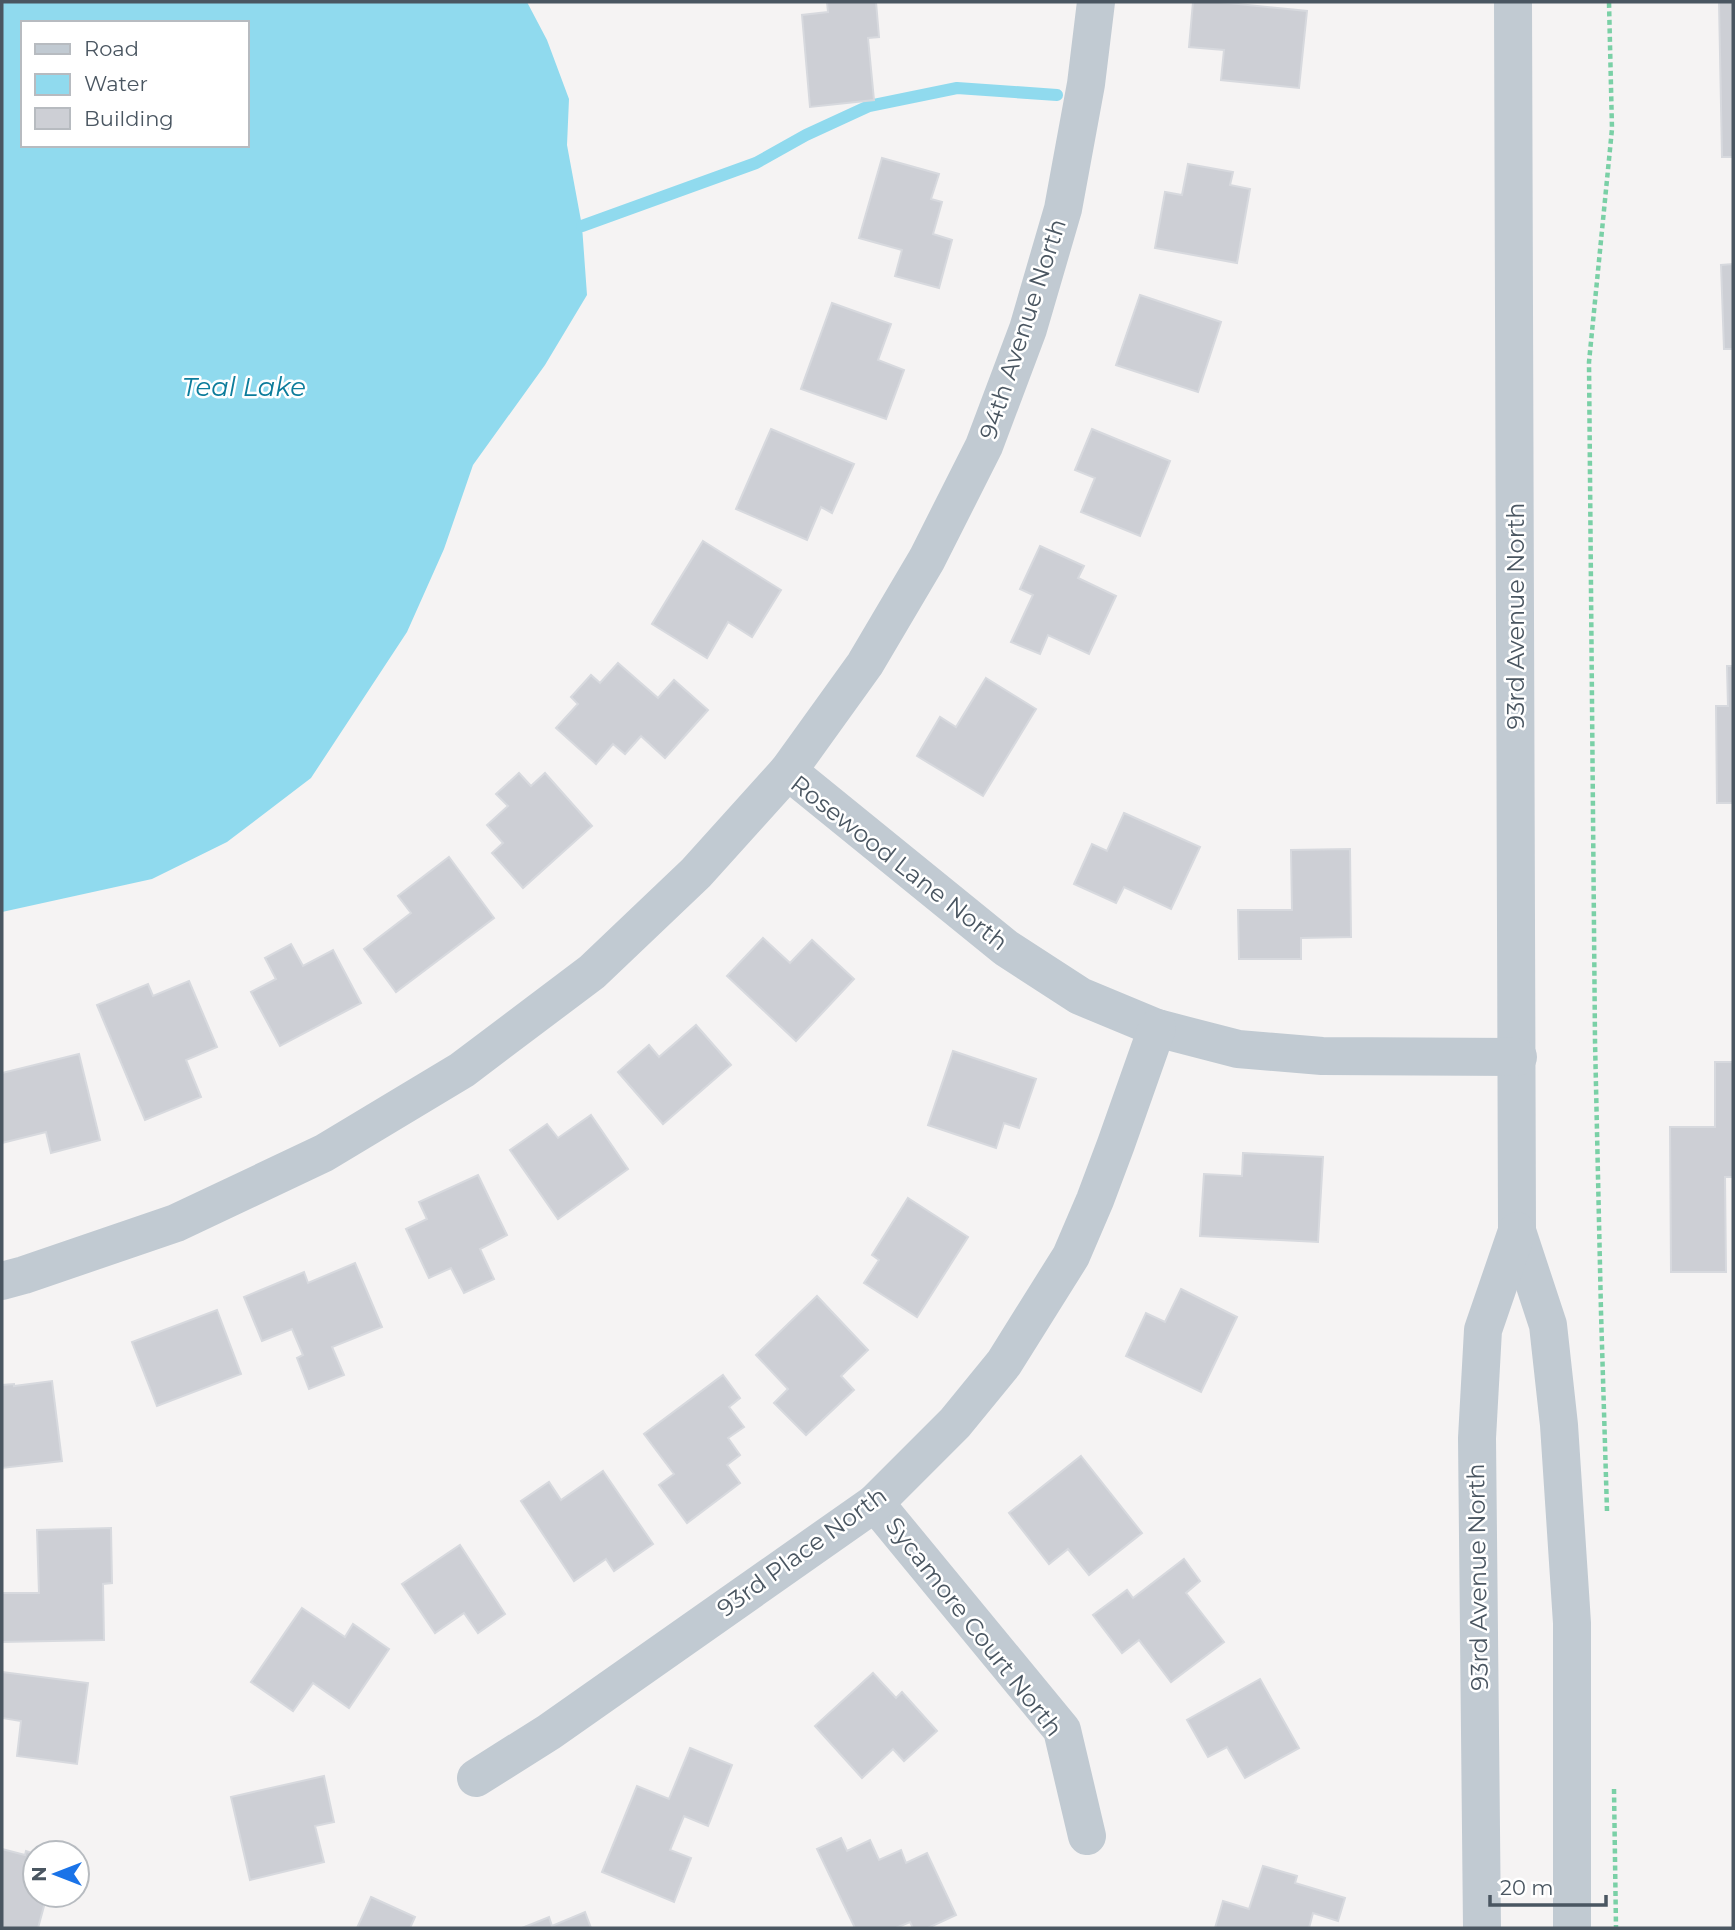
<svg xmlns="http://www.w3.org/2000/svg" width="1735" height="1930" font-family="Montserrat,sans-serif">
<style>
.water{fill:#90daee;fill-rule:evenodd}
.lines{fill:none;stroke-linecap:round;stroke-linejoin:round}
.stream{stroke:#90daee;stroke-width:12}
.building{fill:#cdcfd5;stroke:#d7d9de;stroke-width:2}
.path{stroke:#7ad0a6;stroke-width:4.5;stroke-dasharray:5 3.5;stroke-linecap:butt}
.minor{stroke:#c1cad2;stroke-width:38}
.labels{text-anchor:middle;stroke-width:5;stroke-linejoin:round;paint-order:stroke}
.street-label{font-size:24px;fill:#4a5661;stroke:#fff}
.water-label{font-size:26px;font-style:italic;fill:#0c7c9b;stroke:#fff}
</style>
<rect width="100%" height="100%" fill="#f5f3f3"/>
<path class="water" d="M2,2H527L547,40L569,99L567,145L582,226L587,295L545,365L473,465L444,549L407,632L311,778L227,842L152,879L2,912ZM23,23H247V145H23Z"/>
<g class="lines">
<polyline class="stream" points="582,226 756,163 806,135 869,106 957,88 1057,95"/>
</g>
<g class="building">
<polygon points="827,2 876,2 879,37 868,38 874,100 810,107 802,15 828,12"/>
<polygon points="1193,2 1219,2 1307,11 1299,88 1221,80 1224,50 1189,47"/>
<polygon points="1719,2 1733,2 1733,157 1722,157"/>
<polygon points="882,158 939,174 931,199 942,202 933,234 952,240 939,288 895,276 902,250 859,238"/>
<polygon points="1188,164 1233,172 1230,185 1250,189 1237,263 1155,248 1165,192 1182,195"/>
<polygon points="1733,264 1733,349 1724,349 1721,265"/>
<polygon points="1140,295 1221,322 1198,392 1116,365"/>
<polygon points="832,303 891,324 878,360 904,370 886,419 801,389"/>
<polygon points="771,429 854,464 832,513 821,507 807,540 736,509"/>
<polygon points="1092,429 1170,461 1140,536 1081,512 1095,478 1075,470"/>
<polygon points="703,541 781,590 752,637 728,622 707,658 652,624"/>
<polygon points="1040,546 1084,566 1078,578 1116,596 1089,654 1048,635 1040,654 1011,642 1033,595 1020,589"/>
<polygon points="618,663 658,698 674,680 708,710 665,758 641,736 625,754 613,744 596,764 556,728 578,704 571,697 591,675 600,683"/>
<polygon points="1727,666 1733,666 1733,803 1717,803 1716,706 1728,706"/>
<polygon points="986,678 1036,709 983,796 917,756 940,717 956,727"/>
<polygon points="519,773 531,786 545,773 592,826 523,888 492,853 503,843 487,825 508,806 496,794"/>
<polygon points="1124,813 1200,847 1171,909 1124,887 1116,903 1074,884 1092,844 1107,851"/>
<polygon points="1350,849 1351,937 1301,938 1301,959 1239,959 1238,910 1292,910 1291,850"/>
<polygon points="449,857 494,918 396,992 364,949 411,913 398,896"/>
<polygon points="763,938 790,963 812,940 854,979 796,1041 727,976"/>
<polygon points="291,944 303,966 333,950 361,1003 280,1046 251,992 276,979 265,958"/>
<polygon points="189,981 217,1047 186,1060 201,1097 145,1120 97,1005 148,984 153,996"/>
<polygon points="696,1025 731,1065 663,1124 618,1072 649,1045 659,1057"/>
<polygon points="953,1051 1036,1079 1019,1128 1004,1123 996,1148 928,1125"/>
<polygon points="79,1054 100,1140 51,1153 46,1132 2,1143 2,1073"/>
<polygon points="1715,1062 1733,1062 1733,1177 1725,1177 1726,1272 1671,1272 1670,1127 1715,1127"/>
<polygon points="591,1115 628,1169 558,1219 510,1150 547,1124 558,1138"/>
<polygon points="1243,1153 1323,1157 1318,1242 1200,1236 1204,1174 1242,1176"/>
<polygon points="478,1175 507,1235 480,1249 494,1279 464,1293 451,1268 429,1278 406,1229 427,1219 419,1202"/>
<polygon points="908,1198 968,1237 917,1317 864,1283 879,1260 872,1255"/>
<polygon points="355,1263 382,1327 332,1347 344,1375 309,1389 297,1358 303,1355 292,1329 262,1341 244,1297 304,1272 308,1283"/>
<polygon points="1181,1289 1237,1317 1201,1392 1126,1356 1146,1313 1165,1322"/>
<polygon points="817,1296 868,1350 841,1376 854,1390 806,1435 774,1403 788,1389 756,1355"/>
<polygon points="217,1310 241,1374 157,1406 132,1342"/>
<polygon points="723,1375 740,1398 729,1407 744,1427 728,1438 740,1455 727,1465 740,1483 687,1523 659,1485 674,1474 644,1434"/>
<polygon points="52,1381 62,1461 2,1468 2,1385 14,1384 14,1386"/>
<polygon points="1081,1456 1142,1533 1089,1575 1068,1549 1049,1564 1009,1513"/>
<polygon points="603,1471 653,1544 614,1571 606,1559 574,1581 521,1501 549,1482 561,1500"/>
<polygon points="111,1528 112,1583 103,1584 104,1640 2,1642 2,1593 39,1593 37,1530"/>
<polygon points="460,1545 505,1614 478,1633 464,1613 435,1633 402,1584"/>
<polygon points="1184,1559 1200,1581 1186,1593 1224,1642 1171,1682 1139,1640 1122,1653 1093,1615 1127,1590 1133,1598"/>
<polygon points="302,1608 345,1637 353,1624 389,1649 349,1708 313,1683 293,1711 251,1682"/>
<polygon points="2,1672 88,1683 77,1764 17,1756 21,1721 2,1718"/>
<polygon points="873,1673 896,1698 902,1692 937,1731 904,1761 893,1749 862,1778 815,1726"/>
<polygon points="1260,1679 1299,1748 1245,1778 1227,1747 1208,1757 1187,1720"/>
<polygon points="690,1748 732,1765 708,1826 684,1816 670,1850 691,1858 674,1902 602,1872 637,1786 669,1799"/>
<polygon points="324,1776 334,1822 315,1826 324,1862 250,1880 231,1797"/>
<polygon points="841,1838 847,1851 870,1840 879,1860 901,1850 906,1863 927,1853 956,1915 928,1928 913,1928 910,1922 896,1928 855,1928 817,1849"/>
<polygon points="2,1849 25,1855 26,1851 35,1854 35,1895 47,1895 38,1928 2,1928"/>
<polygon points="1263,1866 1297,1876 1295,1883 1345,1898 1338,1921 1313,1913 1309,1928 1215,1928 1223,1901 1249,1909"/>
<polygon points="371,1897 415,1917 410,1928 357,1928"/>
<polygon points="585,1912 591,1928 522,1928 549,1917 552,1926"/>
</g>
<g class="lines">
<g class="path">
<polyline points="1607,1511 1601,1312 1595,1041 1589,362 1612,129 1609,2"/>
<polyline points="1614,1789 1616,1928"/>
</g>
<g class="minor">
<polyline points="1513,2 1517,1231 1548,1325 1559,1425 1572,1623 1572,1928"/>
<polyline points="788,771 1006,948 1080,996 1157,1028 1238,1049 1322,1056 1518,1057"/>
<polyline points="2,1281 24,1275 176,1223 324,1153 462,1070 592,972 696,873 788,771 865,664 927,559 984,446 1028,329 1063,209 1086,84 1096,2"/>
<polyline points="875,1503 1062,1730 1087,1836"/>
<polyline points="476,1778 549,1732 875,1503 955,1423 1004,1363 1071,1256 1095,1200 1116,1144 1157,1028"/>
<polyline points="1482,1928 1477,1438 1483,1330 1517,1231"/>
</g>
</g>
<g class="labels">
<g class="street-label">
<text transform="translate(1023 329) rotate(-72)" y="8">94th Avenue North</text>
<text transform="translate(1516 616) rotate(-90)" y="8">93rd Avenue North</text>
<text transform="translate(899 863) rotate(38)" y="8">Rosewood Lane North</text>
<text transform="translate(802 1552) rotate(-36)" y="8">93rd Place North</text>
<text transform="translate(1478 1577) rotate(-91)" y="8">93rd Avenue North</text>
<text transform="translate(974 1627) rotate(52)" y="8">Sycamore Court North</text>
</g>
<g class="water-label">
<text x="244" y="396">Teal Lake</text>
</g>
</g>
<rect width="1735" height="1930" fill="none" stroke="#4a5661" stroke-width="7"/>
<rect x="21" y="21" width="228" height="126" fill="#ffffff" stroke="#b7bbc0" stroke-width="2"/>
<rect x="35" y="44" width="35" height="10" fill="#c1cad2" stroke="#b7bbc0" stroke-width="2"/>
<text x="84" y="56" font-size="21" fill="#4a5661">Road</text>
<rect x="35" y="74" width="35" height="21" fill="#90daee" stroke="#b7bbc0" stroke-width="2"/>
<text x="84" y="91" font-size="21" fill="#4a5661">Water</text>
<rect x="35" y="108" width="35" height="21" fill="#cdcfd5" stroke="#b7bbc0" stroke-width="2"/>
<text x="84" y="126" font-size="21" fill="#4a5661">Building</text>
<g transform="translate(56 1874) rotate(270)"><circle r="33" fill="#ffffff" stroke="#b7bbc0" stroke-width="2"/>
<path d="M0-5L12 26L0 18L-12 26Z" fill="#1a73e8"/>
<text y="-10" font-size="19" font-weight="bold" text-anchor="middle" fill="#4a5661">N</text>
</g>
<path d="M1490 1895v10h116v-10" fill="none" stroke="#4a5661" stroke-width="3.5"/>
<text x="1500" y="1895" font-size="21" fill="#4a5661" stroke="#ffffff" stroke-width="5" paint-order="stroke">20 m</text>
</svg>
